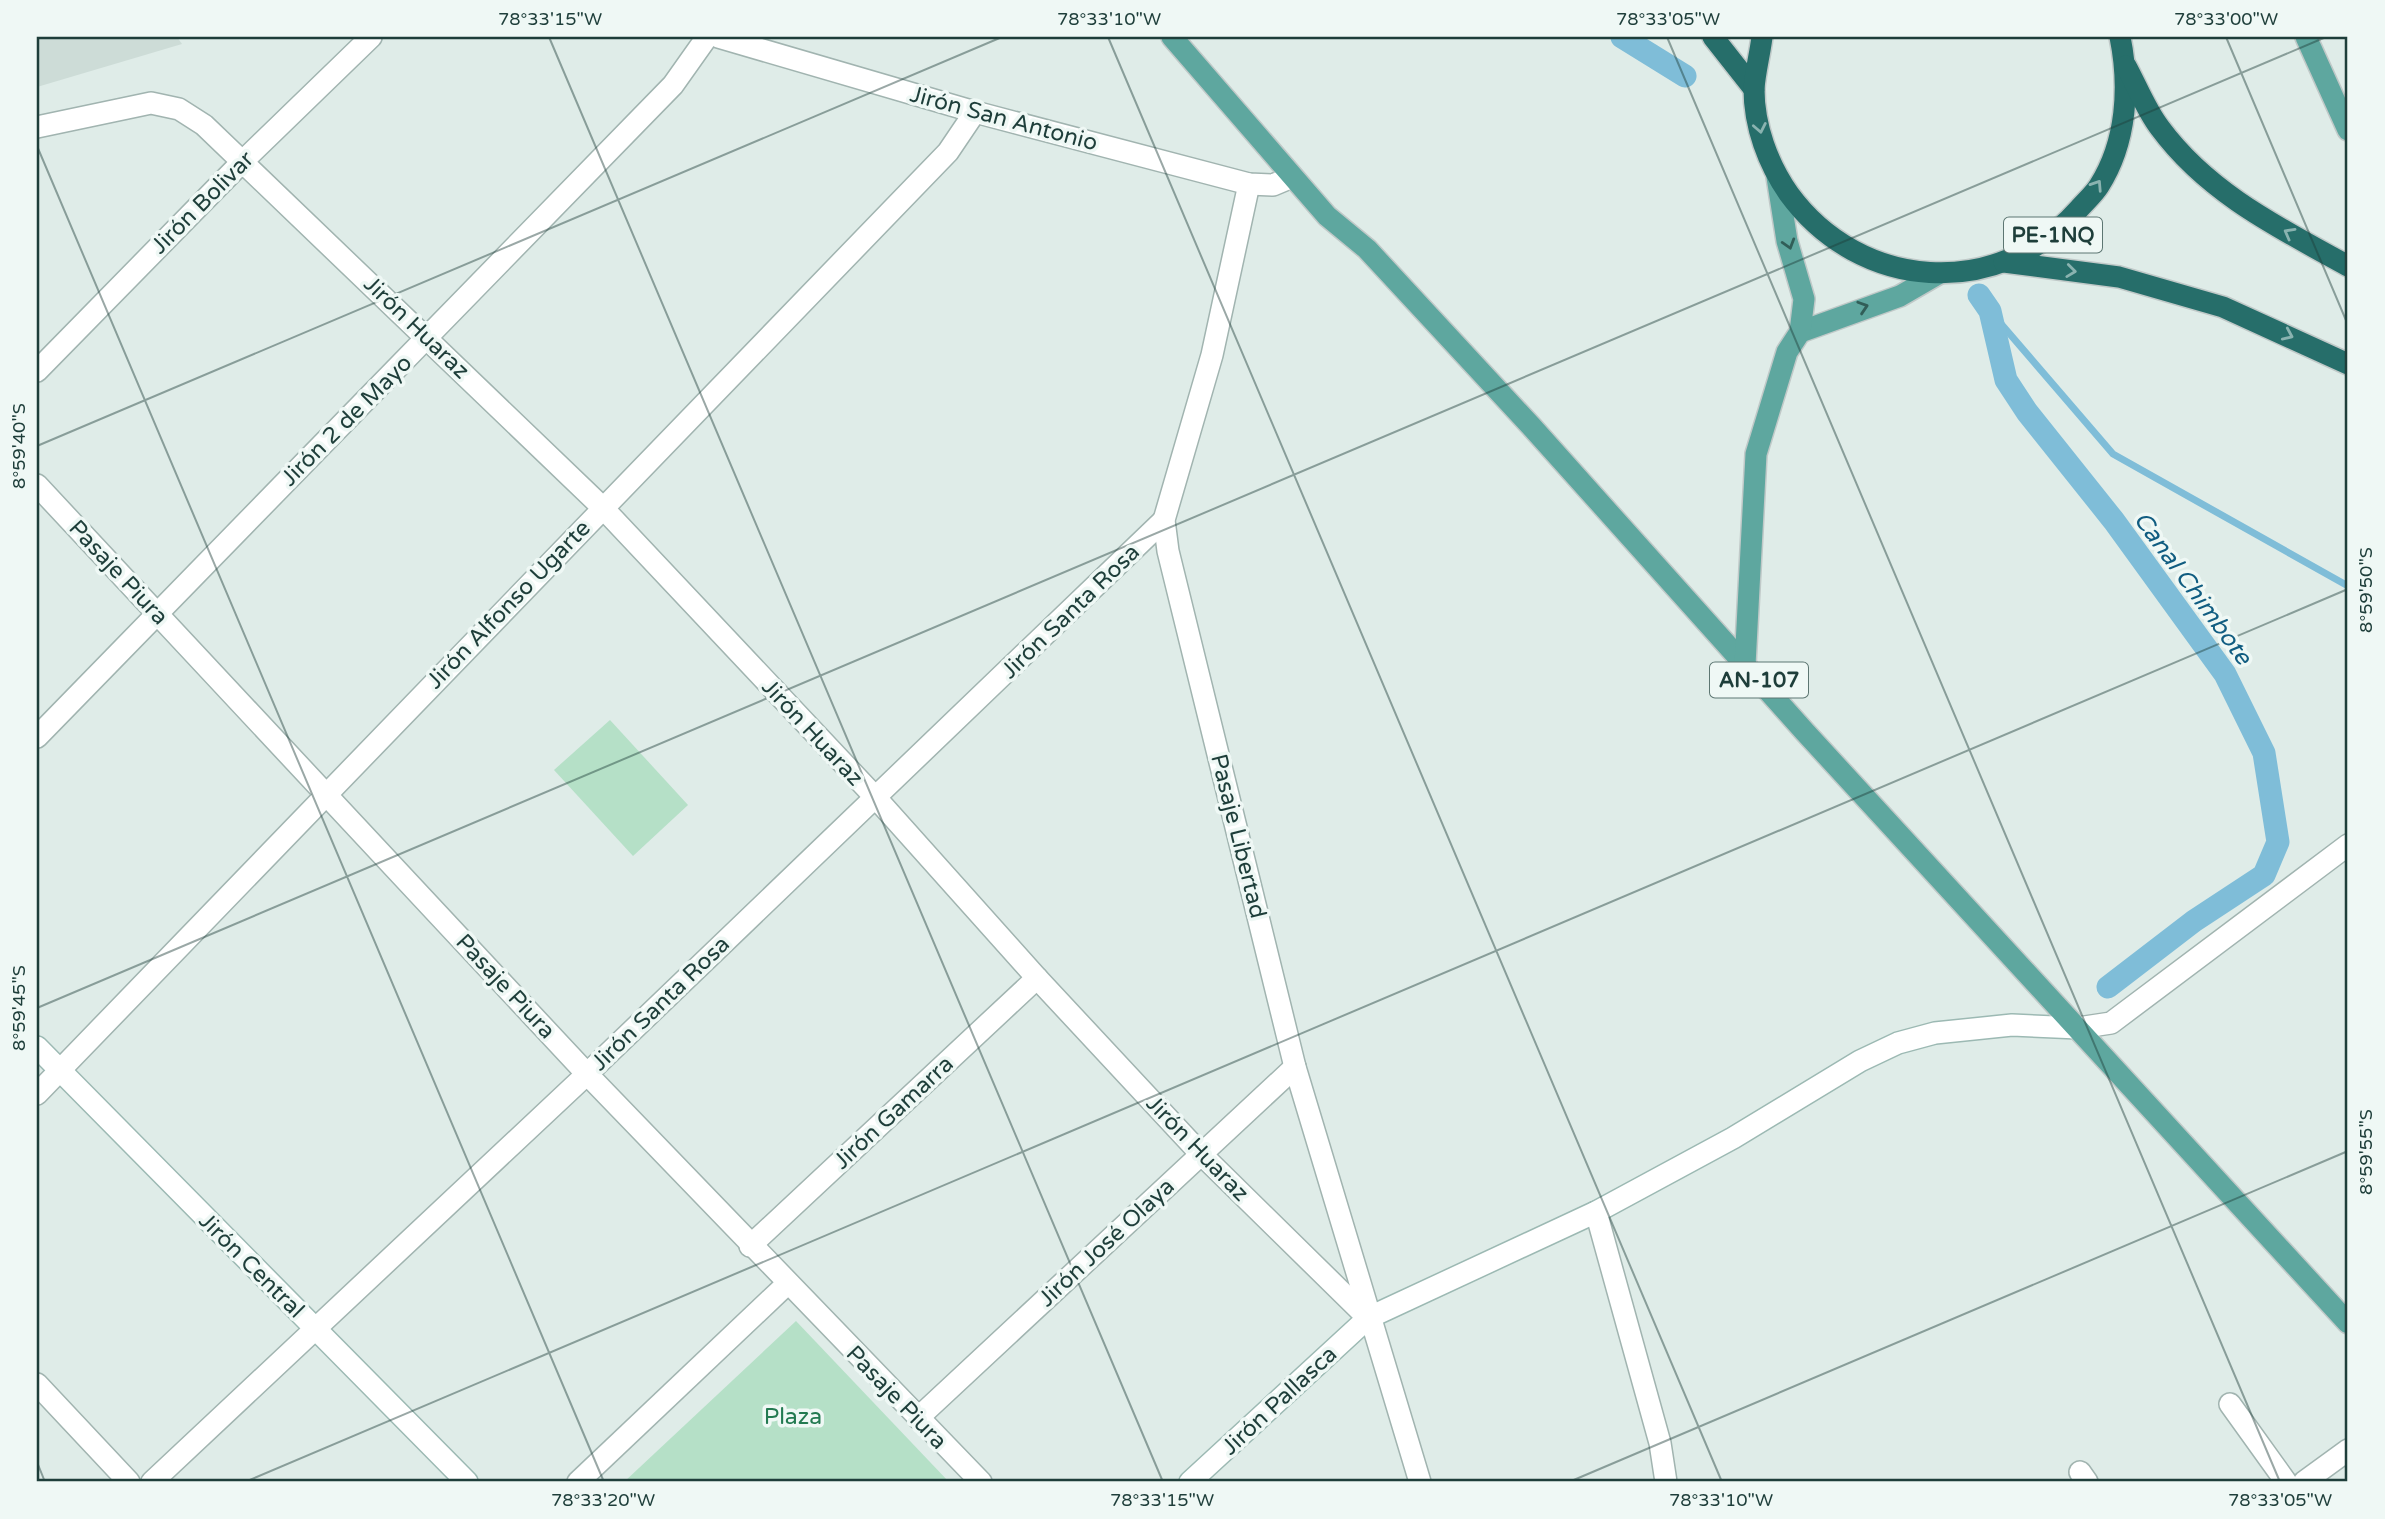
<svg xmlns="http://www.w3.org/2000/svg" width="2385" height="1519" font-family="'Varela Round',sans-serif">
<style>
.built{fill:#cddcd7}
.green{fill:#b5e0c7}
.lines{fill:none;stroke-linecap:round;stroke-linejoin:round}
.stream{stroke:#7fbdd8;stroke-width:7}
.canal{stroke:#7fbdd8;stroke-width:23}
.street-casing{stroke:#a1b4b0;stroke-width:24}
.secondary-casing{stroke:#9cb9b3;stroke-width:24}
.primary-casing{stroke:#c0c9c8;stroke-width:24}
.highway-casing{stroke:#c0c9c8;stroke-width:24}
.street{stroke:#fff;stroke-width:21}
.secondary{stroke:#fff;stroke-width:21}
.primary{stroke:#5ea79f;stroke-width:21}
.highway{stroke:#266e6a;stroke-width:21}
.oneway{stroke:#8ab3b0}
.oneway2{stroke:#315e58}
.ticks{fill:none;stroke:#1e3e3a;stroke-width:2;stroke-opacity:0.45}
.labels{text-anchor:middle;stroke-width:7;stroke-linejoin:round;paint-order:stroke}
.shield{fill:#eff8f5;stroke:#5d7672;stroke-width:2}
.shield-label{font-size:21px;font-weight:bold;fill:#1e3e3a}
.street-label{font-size:23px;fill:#1e3e3a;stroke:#eff8f5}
.park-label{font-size:23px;fill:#237a51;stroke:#eff8f5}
.water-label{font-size:24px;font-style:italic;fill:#115d81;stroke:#eff8f5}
.neatline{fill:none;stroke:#1e3e3a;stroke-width:2.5}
.ticks-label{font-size:18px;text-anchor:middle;fill:#1e3e3a}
</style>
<rect width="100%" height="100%" fill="#dfece8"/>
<polygon class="built" points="37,37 177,37 182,44 37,87"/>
<g class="green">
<polygon points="610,720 688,805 633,856 554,770"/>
<polygon points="796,1321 949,1482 624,1482"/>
</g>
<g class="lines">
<polyline class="stream" points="1990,311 2113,454 2348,586"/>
<g class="canal">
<polyline points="1622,37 1685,76"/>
<polyline points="1979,295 1990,311 2006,380 2027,412 2114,521 2225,674 2264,753 2278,842 2264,875 2194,921 2108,987"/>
</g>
<g class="street-casing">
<g id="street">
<polyline points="718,37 975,112 1249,184 1273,185 1292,177"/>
<polyline points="37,127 151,103 179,109 204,125 602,507 876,798 1037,978 1200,1153 1368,1318"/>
<polyline points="1249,184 1212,355 1164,520 1168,551 1295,1067 1420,1482"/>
<polyline points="37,371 242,162 371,37"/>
<polyline points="37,485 587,1074 981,1482"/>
<polyline points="37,737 673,85 707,37"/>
<polyline points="2078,1028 2111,1023 2348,845"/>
<polyline points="37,1094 948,152 975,112"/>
<polyline points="1596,1212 1660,1443 1666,1482"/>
<polyline points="750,1246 1037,978"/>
<polyline points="37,1384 129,1482"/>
<polyline points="2230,1404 2286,1482"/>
<polyline points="918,1418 1295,1067"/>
<polyline points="2080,1472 2087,1482"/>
<polyline points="152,1482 587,1074 1164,520"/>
<polyline points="578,1482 787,1284"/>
<polyline points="2304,1482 2348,1450"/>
</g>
</g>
<g class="secondary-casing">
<g id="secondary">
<polyline points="37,1047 467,1482"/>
<polyline points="1190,1482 1368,1318 1596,1212 1733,1138 1860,1061 1898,1043 1935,1033 2012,1025 2078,1028"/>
</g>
</g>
<g class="primary-casing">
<g id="primary">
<polyline points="1172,37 1327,216 1367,249 1531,426 1805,732 2348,1323"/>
<polyline points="2306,37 2348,130"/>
<polyline points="1800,332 1900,296 1938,274"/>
<polyline points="1745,665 1756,454 1787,352 1800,332 1804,299 1787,241 1777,177"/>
</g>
</g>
<g class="highway-casing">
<g id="highway">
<polyline points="1713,37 1754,89"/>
<path d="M1762,37C1760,54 1755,72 1754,89C1754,126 1768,164 1789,194C1860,291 1997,301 2078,210C2085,202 2094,194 2099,186C2127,142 2130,86 2120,37"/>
<path d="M2126,66C2137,86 2146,110 2160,128C2208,193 2279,228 2348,266"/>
<polyline points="2004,262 2119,277 2223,307 2348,364"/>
</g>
</g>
<use href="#street" class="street"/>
<use href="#secondary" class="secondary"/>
<use href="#primary" class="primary"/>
<use href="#highway" class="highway"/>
</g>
<defs><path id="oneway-chevron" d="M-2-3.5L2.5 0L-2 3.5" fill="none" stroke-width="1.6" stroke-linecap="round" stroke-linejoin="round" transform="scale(1.75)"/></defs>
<g class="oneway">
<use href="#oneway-chevron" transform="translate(1760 128) rotate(79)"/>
<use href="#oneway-chevron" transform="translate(2097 185) rotate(-57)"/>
<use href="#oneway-chevron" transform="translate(2289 233) rotate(-151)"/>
<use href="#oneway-chevron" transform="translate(2071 271) rotate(7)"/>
<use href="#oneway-chevron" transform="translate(2288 335) rotate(24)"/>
</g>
<g class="oneway2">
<use href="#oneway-chevron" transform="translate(1789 244) rotate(73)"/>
<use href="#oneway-chevron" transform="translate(1863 307) rotate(-18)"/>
</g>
<path class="ticks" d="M549,37L1163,1482M1108,37L1722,1482M1667,37L2280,1482M2226,37L2348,325M37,146L604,1482M37,446L1002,37M37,1008L2326,37M37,1462L45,1482M245,1482L2348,589M1569,1482L2348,1151"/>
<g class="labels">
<g class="shield">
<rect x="2004" y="217.5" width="98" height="35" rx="5"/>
<rect x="1710" y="662.5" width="98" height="35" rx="5"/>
</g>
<g class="shield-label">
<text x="2053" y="242">PE-1NQ</text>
<text x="1759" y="687">AN-107</text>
</g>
<g class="street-label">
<text transform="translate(1004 118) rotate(15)" y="8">Jirón San Antonio</text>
<text transform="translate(202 202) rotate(-45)" y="8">Jirón Bolivar</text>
<text transform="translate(417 327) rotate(44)" y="8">Jirón Huaraz</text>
<text transform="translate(346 420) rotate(-45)" y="8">Jirón 2 de Mayo</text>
<text transform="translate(119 572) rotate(47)" y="8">Pasaje Piura</text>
<text transform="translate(508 604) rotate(-46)" y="8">Jirón Alfonso Ugarte</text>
<text transform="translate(1070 611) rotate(-44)" y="8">Jirón Santa Rosa</text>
<text transform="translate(813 732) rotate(47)" y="8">Jirón Huaraz</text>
<text transform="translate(1239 836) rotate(76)" y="8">Pasaje Libertad</text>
<text transform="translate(506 986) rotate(47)" y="8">Pasaje Piura</text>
<text transform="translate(660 1003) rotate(-44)" y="8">Jirón Santa Rosa</text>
<text transform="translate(893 1112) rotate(-43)" y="8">Jirón Gamarra</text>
<text transform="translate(1198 1148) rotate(46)" y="8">Jirón Huaraz</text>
<text transform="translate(1106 1242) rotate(-43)" y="8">Jirón José Olaya</text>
<text transform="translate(252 1265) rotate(45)" y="8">Jirón Central</text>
<text transform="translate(897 1397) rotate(46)" y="8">Pasaje Piura</text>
<text transform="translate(1279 1400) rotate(-43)" y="8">Jirón Pallasca</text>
</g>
<g class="park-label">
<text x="793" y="1424">Plaza</text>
</g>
<g class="water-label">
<text transform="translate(2193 588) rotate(54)" y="8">Canal Chimbote</text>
</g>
</g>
<rect width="2385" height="1519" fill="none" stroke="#eff8f5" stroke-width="77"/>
<rect x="38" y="38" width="2308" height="1442" class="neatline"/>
<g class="ticks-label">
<text x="550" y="25">78°33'15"W</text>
<text x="1109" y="25">78°33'10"W</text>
<text x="1668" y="25">78°33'05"W</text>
<text x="2226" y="25">78°33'00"W</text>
<text transform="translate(19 446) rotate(-90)" y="6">8°59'40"S</text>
<text transform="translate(2366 590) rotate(-90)" y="6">8°59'50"S</text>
<text transform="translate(19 1008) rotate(-90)" y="6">8°59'45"S</text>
<text transform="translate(2366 1152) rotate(-90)" y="6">8°59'55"S</text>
<text x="603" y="1506">78°33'20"W</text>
<text x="1162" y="1506">78°33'15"W</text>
<text x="1721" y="1506">78°33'10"W</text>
<text x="2280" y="1506">78°33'05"W</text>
</g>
</svg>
